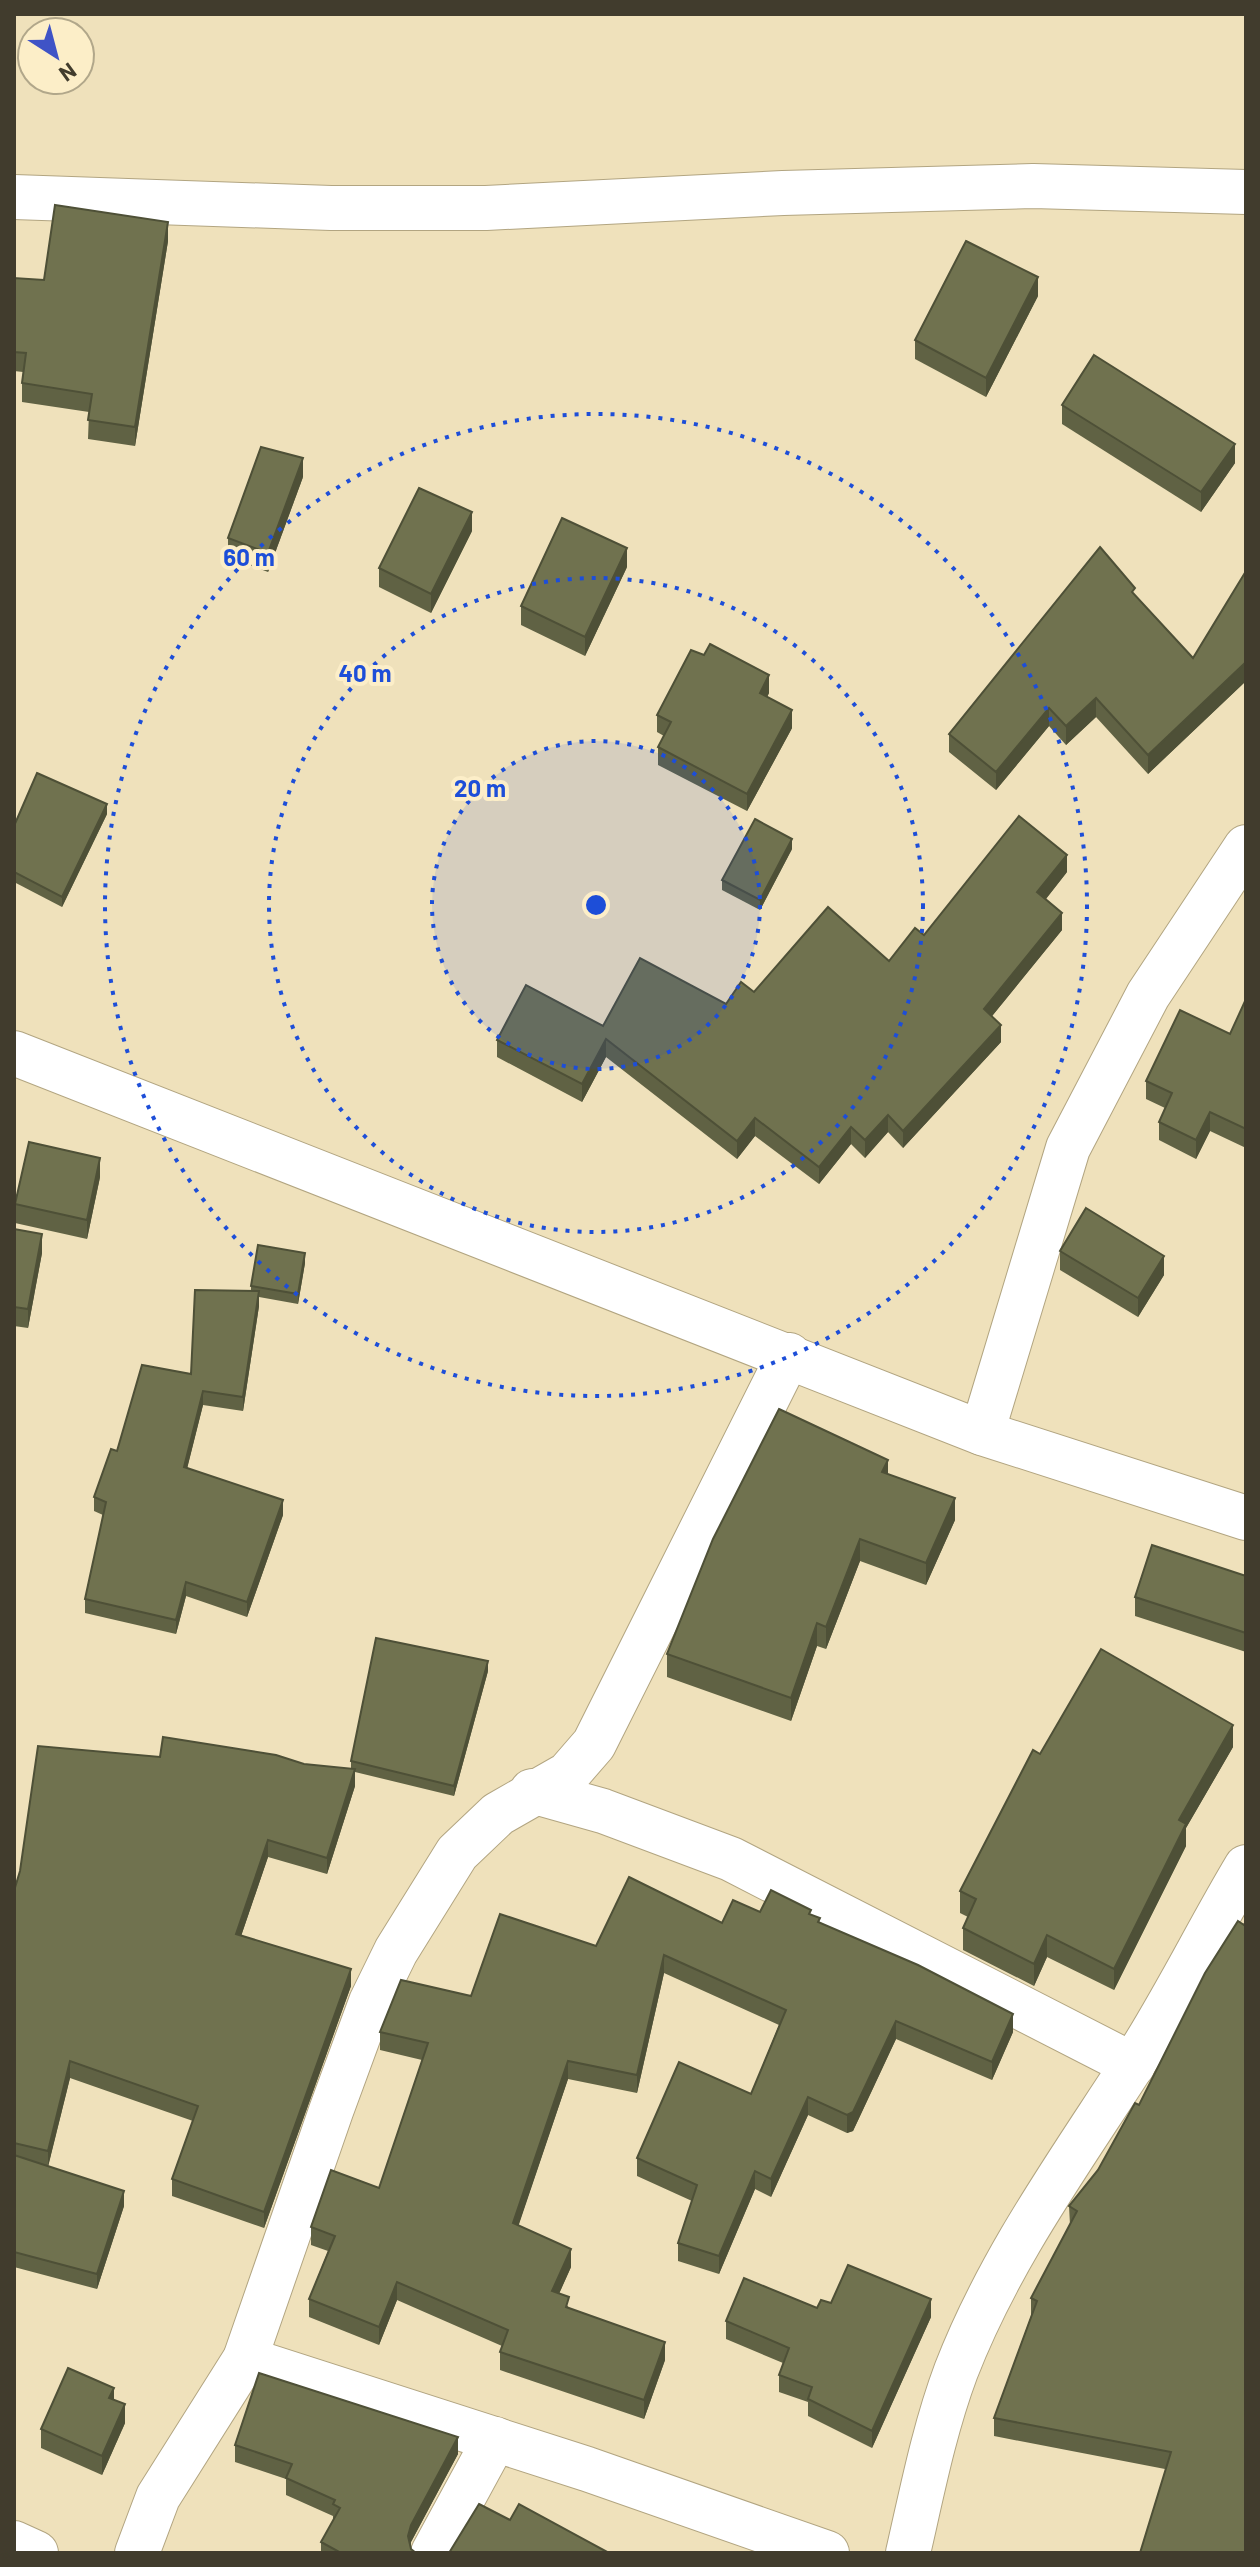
<svg xmlns="http://www.w3.org/2000/svg" width="1260" height="2567" font-family="Barlow,sans-serif">
<style>
.lines{fill:none;stroke-linecap:round;stroke-linejoin:round}
.street-casing{stroke:#b2a581;stroke-width:46}
.secondary-casing{stroke:#b2a581;stroke-width:46}
.street{stroke:#fff;stroke-width:44}
.secondary{stroke:#fff;stroke-width:44}
.wall{fill:#606244}
.shaded-wall{fill:#4e5037}
.building{fill:#70724f;stroke:#4e5037;stroke-width:2}
.ring{fill:none;stroke:#1d4ed8;stroke-width:4;stroke-dasharray:4 8}
.centre{fill:#1d4ed8;stroke:#fceec8;stroke-width:4}
.ring-label{font-size:24px;text-anchor:middle;font-weight:bold;fill:#1d4ed8;stroke:#fceec8;stroke-width:8;stroke-linejoin:round;paint-order:stroke}
</style>
<rect width="100%" height="100%" fill="#efe1bb"/>
<g class="lines">
<g class="street-casing">
<g id="street">
<polyline points="14,197 331,208 486,208 783,193 1033,186 1246,192"/>
<polyline points="982,1433 1068,1148 1148,995 1246,847"/>
<polyline points="532,1791 603,1811 731,1859 1133,2065"/>
<polyline points="245,2359 587,2469 827,2553"/>
<polyline points="14,2543 36,2553"/>
<polyline points="137,2553 158,2497 245,2359 331,2111 371,2002 396,1951 457,1853 498,1814 568,1774 594,1744 789,1355"/>
<polyline points="433,2553 495,2439"/>
<path d="M908,2553C922,2492 934,2430 956,2371C999,2260 1067,2166 1131,2067C1173,2003 1207,1932 1246,1867"/>
</g>
</g>
<g class="secondary-casing">
<polyline id="secondary" points="14,1053 982,1433 1246,1518"/>
</g>
<use href="#street" class="street"/>
<use href="#secondary" class="secondary"/>
</g>
<g class="wall">
<polygon points="168,241 135,446 88,439 89,412 22,402 22,383 23,372 14,371 14,278 44,280"/>
<polygon points="1038,296 986,397 915,359 915,340"/>
<polygon points="1062,405 1235,463 1201,512 1062,424"/>
<polygon points="303,477 268,572 228,557 228,538"/>
<polygon points="472,531 431,613 379,587 379,568"/>
<polygon points="627,567 585,656 521,625 521,606"/>
<polygon points="1246,571 1246,681 1148,774 1096,717 1066,745 1049,726 996,790 949,752 949,734 1135,595 1193,658"/>
<polygon points="769,693 767,697 792,728 747,811 658,765 658,747 664,736 657,732 657,715"/>
<polygon points="107,814 62,907 14,882 14,826"/>
<polygon points="792,849 760,910 722,890 722,880"/>
<polygon points="1067,872 1046,899 1062,930 992,1016 1001,1042 903,1148 888,1132 865,1158 851,1144 819,1184 755,1136 737,1159 606,1057 582,1102 497,1057 497,1040 603,1026 726,1004 754,992 889,961 924,935"/>
<polygon points="1246,999 1246,1148 1210,1131 1196,1159 1159,1140 1159,1122 1165,1108 1146,1099 1146,1081 1230,1034"/>
<polygon points="100,1177 87,1239 15,1223 15,1204"/>
<polygon points="14,1229 42,1253 28,1328 14,1326"/>
<polygon points="1060,1251 1164,1275 1138,1317 1060,1270"/>
<polygon points="305,1263 298,1304 259,1297 259,1306 243,1411 203,1405 187,1468 283,1515 247,1617 186,1596 176,1634 85,1613 85,1599 103,1515 94,1511 94,1497 117,1451 191,1374 251,1291 251,1286"/>
<polygon points="888,1474 955,1520 926,1585 860,1561 826,1649 817,1646 791,1721 667,1677 667,1654"/>
<polygon points="1246,1576 1246,1652 1135,1616 1135,1597"/>
<polygon points="488,1671 454,1796 355,1772 355,1786 327,1874 268,1857 241,1936 351,1986 264,2228 172,2196 172,2179 193,2121 70,2078 48,2166 124,2206 97,2289 14,2267 14,1891 304,1764 351,1769 351,1761"/>
<polygon points="1233,1747 1186,1828 1186,1846 1114,1990 1047,1957 1034,1986 963,1950 963,1928 968,1917 960,1913 960,1891 1040,1754"/>
<polygon points="760,1912 811,1915 820,1922 1013,2032 992,2080 896,2039 853,2131 847,2133 808,2115 771,2197 755,2189 719,2274 678,2261 678,2243 692,2201 637,2176 637,2158 751,2094 779,2025 664,1973 637,2093 568,2079 518,2226 571,2267 559,2294 569,2308 665,2360 644,2419 500,2370 500,2352 502,2346 397,2300 379,2345 309,2317 309,2299 328,2251 311,2245 311,2227 379,2188 422,2060 380,2050 380,2032 596,1946 722,1923"/>
<polygon points="1098,2170 1246,2553 1165,2469 994,2436 994,2418 1031,2316 1031,2298 1070,2225 1069,2206"/>
<polygon points="831,2303 931,2317 872,2448 808,2416 808,2402 779,2392 779,2375 783,2363 726,2339 726,2321 817,2308"/>
<polygon points="114,2400 125,2423 102,2475 41,2448 41,2429"/>
<polygon points="235,2445 458,2454 411,2542 411,2549 416,2553 321,2553 321,2542 333,2521 333,2516 286,2495 286,2479 235,2462"/>
</g>
<g class="shaded-wall">
<polygon points="168,222 168,241 135,446 135,427"/>
<polygon points="1038,277 1038,296 986,397 986,378"/>
<polygon points="1235,444 1235,463 1201,512 1201,492"/>
<polygon points="303,458 303,477 268,572 268,553"/>
<polygon points="472,512 472,531 431,613 431,594"/>
<polygon points="627,548 627,567 585,656 585,637"/>
<polygon points="1246,662 1246,681 1148,774 1148,755"/>
<polygon points="769,675 769,693 760,711 760,693"/>
<polygon points="1096,698 1096,717 1066,745 1066,726"/>
<polygon points="1049,708 1049,726 996,790 996,772"/>
<polygon points="792,710 792,728 747,811 747,794"/>
<polygon points="107,804 107,814 62,907 62,897"/>
<polygon points="792,839 792,849 760,910 760,900"/>
<polygon points="1067,855 1067,872 1037,910 1037,892"/>
<polygon points="1062,913 1062,930 984,1026 984,1009"/>
<polygon points="1001,1025 1001,1042 903,1148 903,1131"/>
<polygon points="606,1039 606,1057 582,1102 582,1084"/>
<polygon points="1210,1112 1210,1131 1196,1159 1196,1140"/>
<polygon points="888,1115 888,1132 865,1158 865,1140"/>
<polygon points="755,1118 755,1136 737,1159 737,1141"/>
<polygon points="851,1127 851,1144 819,1184 819,1167"/>
<polygon points="100,1158 100,1177 87,1239 87,1220"/>
<polygon points="42,1234 42,1253 28,1328 28,1309"/>
<polygon points="305,1253 305,1263 298,1304 298,1294"/>
<polygon points="1164,1256 1164,1275 1138,1317 1138,1298"/>
<polygon points="259,1291 259,1306 243,1411 243,1397"/>
<polygon points="203,1391 203,1405 184,1481 184,1467"/>
<polygon points="888,1460 888,1482 882,1472"/>
<polygon points="955,1498 955,1520 926,1585 926,1563"/>
<polygon points="283,1500 283,1515 247,1617 247,1602"/>
<polygon points="860,1539 860,1561 826,1649 826,1627"/>
<polygon points="186,1582 186,1596 176,1634 176,1620"/>
<polygon points="817,1623 817,1646 791,1721 791,1698"/>
<polygon points="488,1661 488,1671 454,1796 454,1786"/>
<polygon points="1233,1725 1233,1747 1186,1828 1186,1846 1114,1990 1114,1969 1179,1820"/>
<polygon points="355,1769 355,1786 327,1874 327,1858"/>
<polygon points="268,1840 268,1857 236,1951 236,1934"/>
<polygon points="1047,1935 1047,1957 1034,1986 1034,1964"/>
<polygon points="664,1955 664,1973 637,2093 637,2075"/>
<polygon points="351,1969 351,1986 264,2228 264,2212"/>
<polygon points="1013,2014 1013,2032 992,2080 992,2062"/>
<polygon points="896,2021 896,2039 853,2131 847,2133 847,2115"/>
<polygon points="70,2061 70,2078 48,2167 48,2151"/>
<polygon points="568,2061 568,2079 513,2242 513,2223"/>
<polygon points="808,2097 808,2115 771,2197 771,2179"/>
<polygon points="755,2171 755,2189 719,2274 719,2256"/>
<polygon points="124,2191 124,2206 97,2289 97,2274"/>
<polygon points="571,2249 571,2267 552,2309 552,2291"/>
<polygon points="397,2282 397,2300 379,2345 379,2327"/>
<polygon points="931,2299 931,2317 872,2448 872,2431"/>
<polygon points="665,2342 665,2360 644,2419 644,2400"/>
<polygon points="114,2388 114,2407 109,2398"/>
<polygon points="125,2404 125,2423 102,2475 102,2456"/>
<polygon points="458,2437 458,2454 411,2542 408,2553 408,2536 411,2525"/>
</g>
<g class="building">
<polygon points="55,205 168,222 135,427 88,420 92,394 22,383 26,353 14,352 14,278 44,280"/>
<polygon points="966,241 1038,277 986,378 915,340"/>
<polygon points="1094,355 1235,444 1201,492 1062,405"/>
<polygon points="261,447 303,458 268,553 228,538"/>
<polygon points="419,488 472,512 431,594 379,568"/>
<polygon points="562,518 627,548 585,637 521,606"/>
<polygon points="1100,547 1135,588 1132,592 1193,658 1246,571 1246,662 1148,755 1096,698 1066,726 1049,708 996,772 949,734"/>
<polygon points="710,644 769,675 760,693 792,710 747,794 658,747 671,722 657,715 691,650 704,655"/>
<polygon points="37,773 107,804 62,897 14,872 14,826"/>
<polygon points="1019,816 1067,855 1037,892 1062,913 984,1009 1001,1025 903,1131 888,1115 865,1140 851,1127 819,1167 755,1118 737,1141 606,1039 582,1084 497,1040 526,985 603,1026 640,958 726,1004 741,982 754,992 828,907 889,961 915,928 924,935"/>
<polygon points="755,819 792,839 760,900 722,880"/>
<polygon points="1246,999 1246,1129 1210,1112 1196,1140 1159,1122 1172,1093 1146,1081 1180,1010 1230,1034"/>
<polygon points="29,1142 100,1158 87,1220 15,1204"/>
<polygon points="1086,1208 1164,1256 1138,1298 1060,1251"/>
<polygon points="14,1229 42,1234 28,1309 14,1307"/>
<polygon points="258,1245 305,1253 298,1294 251,1286"/>
<polygon points="195,1290 259,1291 243,1397 203,1391 184,1467 283,1500 247,1602 186,1582 176,1620 85,1599 106,1502 94,1497 111,1449 117,1451 142,1365 191,1374"/>
<polygon points="779,1409 888,1460 882,1472 955,1498 926,1563 860,1539 826,1627 817,1623 791,1698 667,1654 713,1539"/>
<polygon points="1152,1545 1246,1576 1246,1633 1135,1597"/>
<polygon points="376,1638 488,1661 454,1786 351,1761"/>
<polygon points="1101,1649 1233,1725 1179,1820 1186,1824 1114,1969 1047,1935 1034,1964 963,1928 976,1899 960,1891 1033,1750 1040,1754"/>
<polygon points="163,1737 276,1755 304,1764 355,1769 327,1858 268,1840 236,1934 351,1969 264,2212 172,2179 198,2106 70,2061 48,2151 14,2143 14,1891 20,1871 38,1746 160,1757"/>
<polygon points="629,1877 722,1923 733,1900 760,1912 771,1890 811,1910 809,1914 820,1918 818,1922 918,1965 1013,2014 992,2062 896,2021 853,2112 847,2115 808,2097 771,2179 755,2171 719,2256 678,2243 697,2185 637,2158 679,2062 751,2094 786,2010 664,1955 637,2075 568,2061 513,2223 571,2249 552,2291 569,2297 566,2307 665,2342 644,2400 500,2352 508,2330 397,2282 379,2327 309,2299 335,2236 311,2227 331,2170 379,2188 428,2043 380,2032 401,1980 471,1996 500,1914 596,1946"/>
<polygon points="1238,1921 1244,1925 1246,1921 1246,2553 1140,2553 1171,2452 994,2418 1037,2301 1031,2298 1077,2211 1069,2206 1098,2170 1135,2103 1139,2105 1205,1973"/>
<polygon points="14,2155 124,2191 97,2274 14,2252"/>
<polygon points="848,2265 931,2299 872,2431 808,2399 812,2387 779,2375 789,2348 726,2321 744,2278 817,2308 821,2300 831,2303"/>
<polygon points="68,2368 114,2388 109,2398 125,2404 102,2456 41,2429"/>
<polygon points="259,2373 458,2437 411,2525 408,2536 411,2549 416,2553 341,2553 321,2542 340,2508 333,2504 335,2500 286,2478 292,2464 235,2445"/>
<polygon points="479,2504 510,2520 519,2504 609,2553 449,2553"/>
</g>
<circle cx="596" cy="905" r="164" fill="#1d4ed8" fill-opacity=".12"/>
<g class="ring">
<circle cx="596" cy="905" r="164"/>
<circle cx="596" cy="905" r="327"/>
<circle cx="596" cy="905" r="491"/>
</g>
<circle cx="596" cy="905" r="12" class="centre"/>
<g class="ring-label">
<text x="249" y="566">60 m</text>
<text x="365" y="682">40 m</text>
<text x="480" y="797">20 m</text>
</g>
<rect width="1260" height="2567" fill="none" stroke="#413c2d" stroke-width="32"/>
<g transform="translate(56 56) rotate(144)"><circle r="38" fill="#fceec8" stroke="#b1a78a" stroke-width="2"/>
<path d="M0-6L14 30L0 20L-14 30Z" fill="#3f53c6"/>
<text y="-12" font-size="22" font-weight="bold" text-anchor="middle" fill="#413c2d">N</text>
</g>
</svg>
